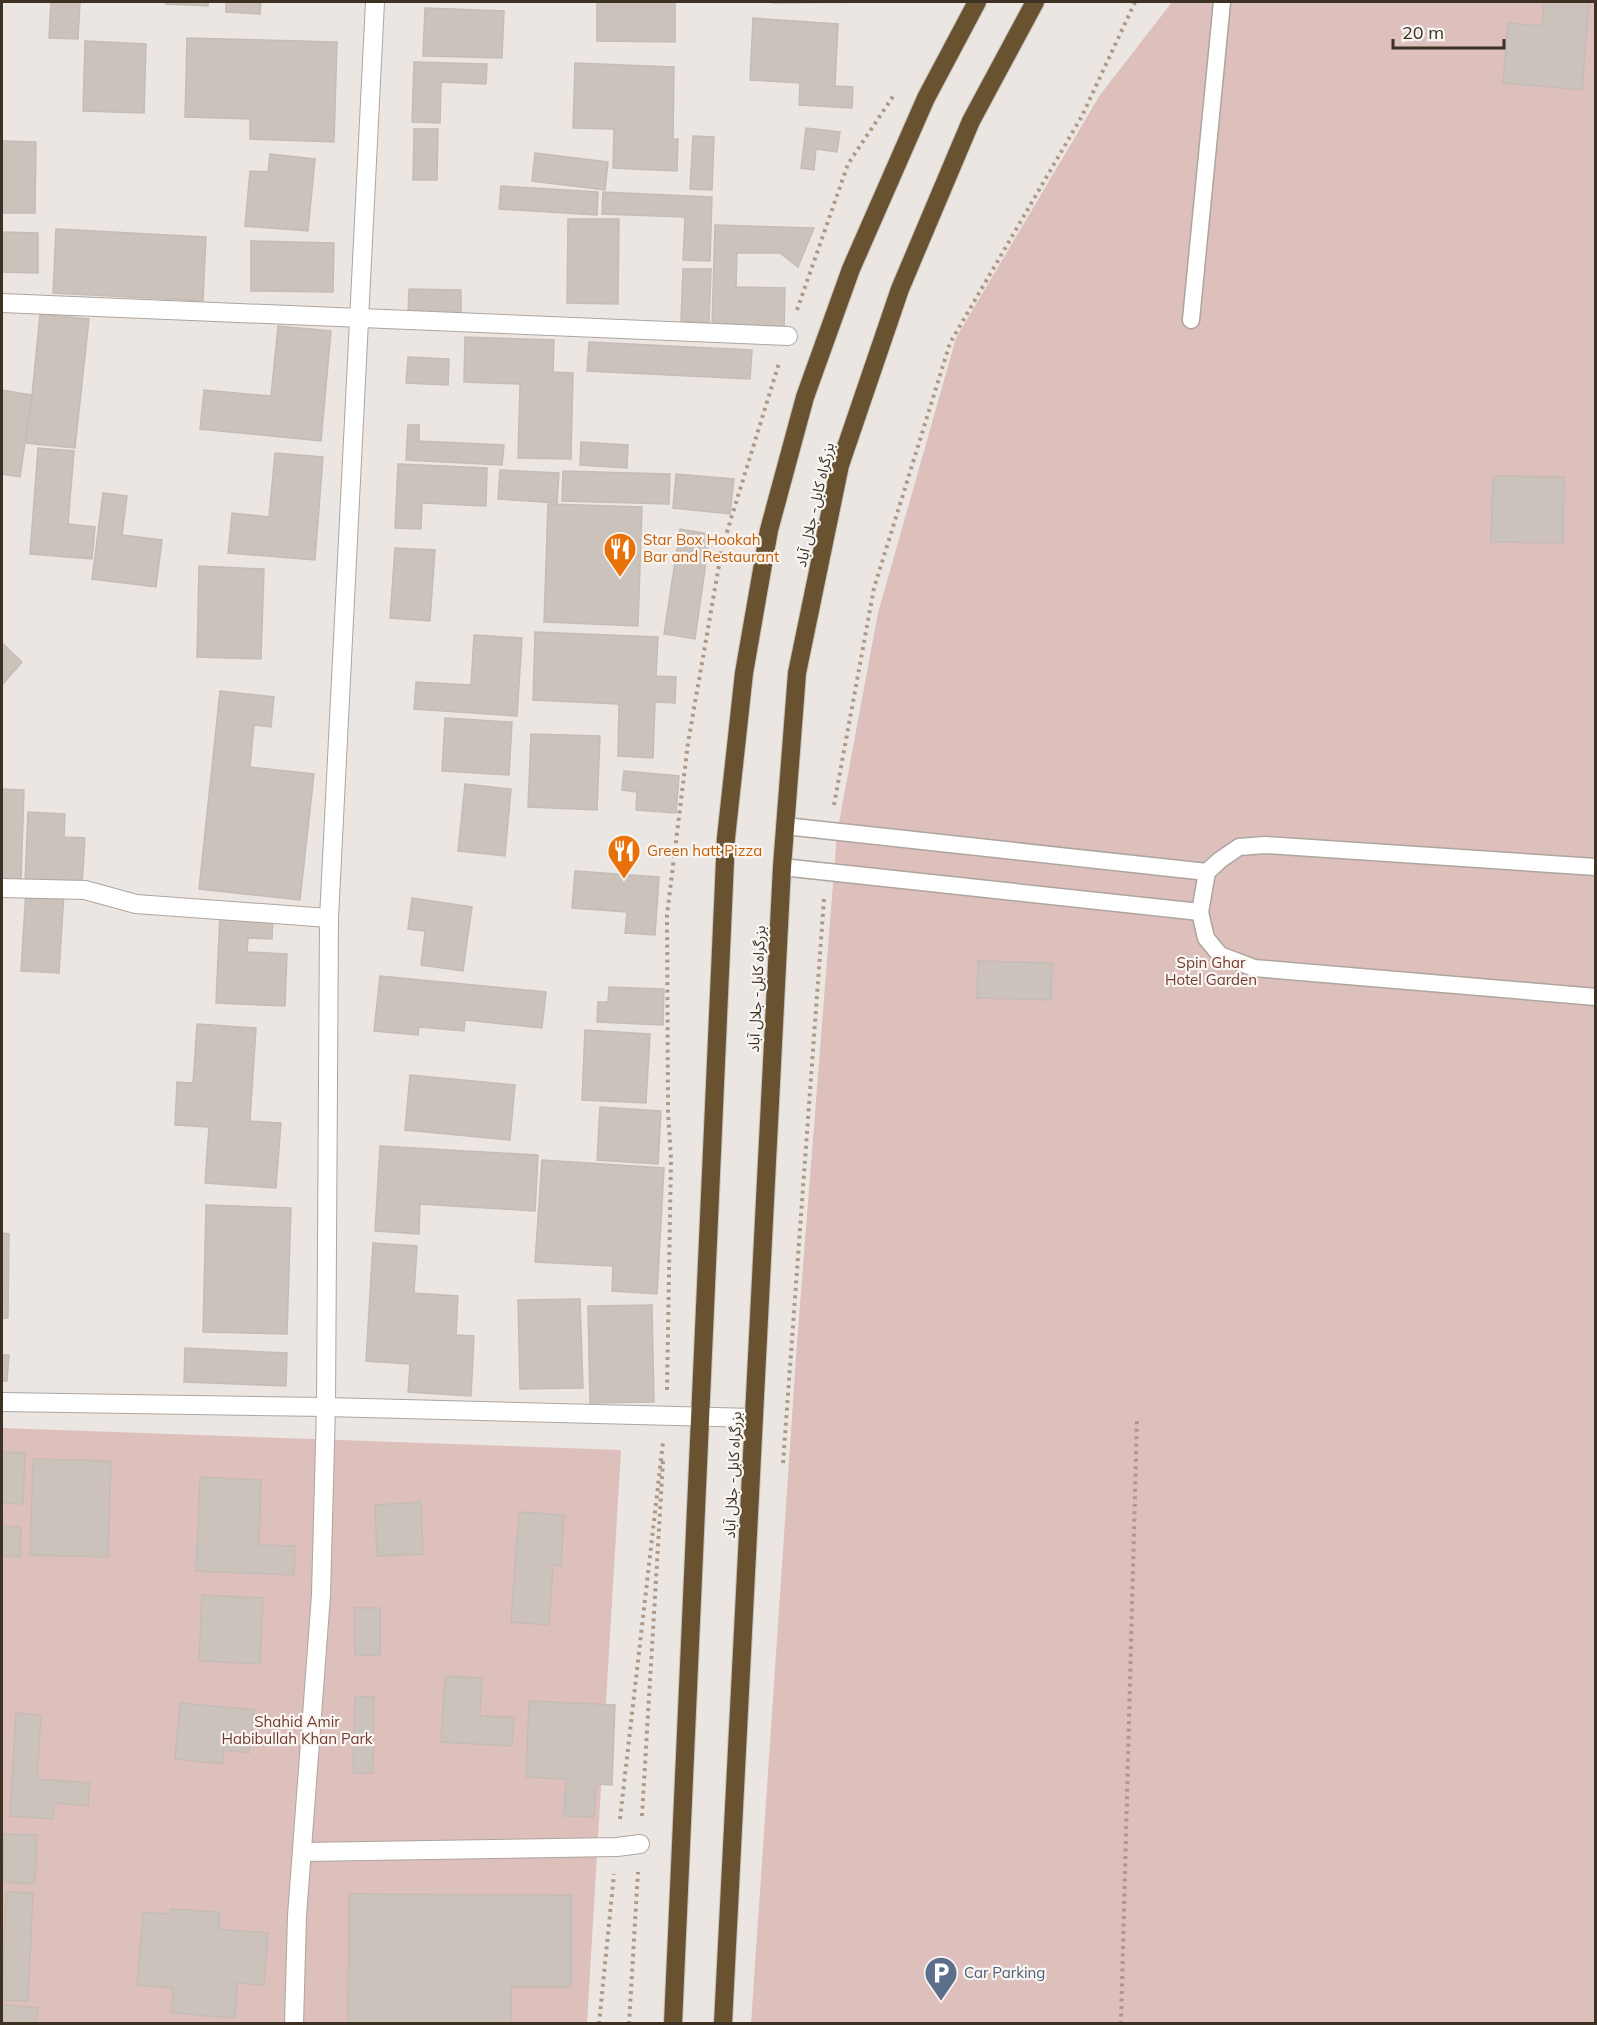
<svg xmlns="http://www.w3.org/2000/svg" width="1597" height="2025" font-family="Mulish,'Noto Sans Arabic',sans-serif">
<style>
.green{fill:#ddbfbc}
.building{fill:#cac2bb;stroke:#c6bcb5;stroke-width:1.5}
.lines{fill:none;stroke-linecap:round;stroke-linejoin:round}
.lane-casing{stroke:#ada59e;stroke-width:19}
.street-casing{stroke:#ada59e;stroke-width:20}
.highway-casing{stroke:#c5c1bd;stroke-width:20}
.path{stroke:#af9984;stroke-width:4;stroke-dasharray:3 4.5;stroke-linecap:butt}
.lane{stroke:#fff;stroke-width:16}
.street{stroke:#fff;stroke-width:18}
.highway{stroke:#69522f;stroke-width:18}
.labels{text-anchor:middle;stroke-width:4.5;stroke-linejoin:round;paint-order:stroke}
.street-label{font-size:15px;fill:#3d3123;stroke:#f9f5f3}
.food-label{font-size:15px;fill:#c56008;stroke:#f9f5f3;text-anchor:start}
.park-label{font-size:15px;fill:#743b2d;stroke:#f9f5f3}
.service-label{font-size:15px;fill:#4e5e75;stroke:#f9f5f3;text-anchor:start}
</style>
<rect width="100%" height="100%" fill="#ece6e3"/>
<g class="green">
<polygon points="1172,2 1595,2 1595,2023 751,2024 797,1343 837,833 878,613 956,338 1100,95"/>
<polygon points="2,1428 621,1450 587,2023 2,2024"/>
</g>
<g class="building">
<polygon points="51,2 80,2 78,39 49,38"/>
<polygon points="167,2 208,2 208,6 166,4"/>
<polygon points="226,2 261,2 260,14 226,12"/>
<polygon points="597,2 675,2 675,42 597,41"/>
<polygon points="772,2 883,2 772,3"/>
<polygon points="1544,2 1589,2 1582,90 1503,83 1508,23 1542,26"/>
<polygon points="425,8 504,11 502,58 423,56"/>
<polygon points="753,18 838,24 835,86 853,87 852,108 799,105 800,83 750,80"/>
<polygon points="187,38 337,42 334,142 250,139 250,119 185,117"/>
<polygon points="85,41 146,44 144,113 83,111"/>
<polygon points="414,62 487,64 486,84 441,82 440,123 412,122"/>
<polygon points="575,63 674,67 673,139 678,139 677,171 613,168 614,129 573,128"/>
<polygon points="806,128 840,132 837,152 816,149 814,170 801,168"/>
<polygon points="414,129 438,129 437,180 413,180"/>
<polygon points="693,136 714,137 712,190 690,189"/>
<polygon points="2,141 36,142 35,213 2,213"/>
<polygon points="535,153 608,162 605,190 532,181"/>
<polygon points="270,154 315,159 308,231 245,226 250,171 268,172"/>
<polygon points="501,186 598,192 597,215 499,209"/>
<polygon points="603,192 712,197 710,261 683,260 685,217 602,214"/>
<polygon points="568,219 619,219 618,304 567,303"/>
<polygon points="715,225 814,228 798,267 780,253 737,253 736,287 785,288 784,331 712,328"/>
<polygon points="56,229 206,237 203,301 53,293"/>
<polygon points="2,232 38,233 38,273 2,272"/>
<polygon points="251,241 334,243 333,292 251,291"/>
<polygon points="683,269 711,269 709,323 681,321"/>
<polygon points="409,289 461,290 461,314 408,314"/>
<polygon points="40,314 89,319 75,448 25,443 32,395"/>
<polygon points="278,326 331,331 321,441 200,429 204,390 271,396"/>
<polygon points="465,337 554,340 553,372 573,373 571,459 518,458 520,384 464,382"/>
<polygon points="589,342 752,350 750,379 587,371"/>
<polygon points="408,357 449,359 448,385 406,383"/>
<polygon points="2,390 32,395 20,477 2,474"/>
<polygon points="408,425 419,425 419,441 504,445 502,465 406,460"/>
<polygon points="581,442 628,445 627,468 580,465"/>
<polygon points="38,448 74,451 68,524 95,527 92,559 30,554"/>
<polygon points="275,453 323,457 315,560 228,553 232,513 269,517"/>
<polygon points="398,464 487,468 486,506 422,503 421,529 395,528"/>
<polygon points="500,470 559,473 557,503 498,499"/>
<polygon points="563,471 670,474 669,504 562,501"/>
<polygon points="676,474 734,479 730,514 673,508"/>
<polygon points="1493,476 1564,477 1563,543 1491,542"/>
<polygon points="103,493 127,496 122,535 162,540 156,587 92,579"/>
<polygon points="548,504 642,507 638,626 544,622"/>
<polygon points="680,529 710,534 695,639 664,634"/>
<polygon points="395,548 435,550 430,621 390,618"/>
<polygon points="199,566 264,569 261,659 197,657"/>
<polygon points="535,632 658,637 656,676 676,677 675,703 655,702 653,758 618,756 619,704 533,700"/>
<polygon points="474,635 522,638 517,716 414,709 416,682 471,685"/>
<polygon points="2,643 22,662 2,685"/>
<polygon points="220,691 274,697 271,727 254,725 250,767 314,774 300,900 199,889"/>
<polygon points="445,718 512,722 509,775 442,771"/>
<polygon points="531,734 600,736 597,810 528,807"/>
<polygon points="624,771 679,776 676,813 636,810 637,792 622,790"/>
<polygon points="465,784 511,789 505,856 458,851"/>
<polygon points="2,789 24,790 21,880 2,879"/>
<polygon points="28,812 65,814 64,837 85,838 82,885 25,882"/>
<polygon points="575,871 659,877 655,935 625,933 627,912 572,908"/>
<polygon points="26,890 64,892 59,973 21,971"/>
<polygon points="412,898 472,907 463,971 421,965 425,931 408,929"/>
<polygon points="220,913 273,915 272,939 248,938 247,952 287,954 285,1006 216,1003"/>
<polygon points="978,961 1052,963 1051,1000 977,998"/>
<polygon points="380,976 546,992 542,1028 465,1020 464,1031 419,1027 418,1035 374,1031"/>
<polygon points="609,987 664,989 663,1025 597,1022 598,1002 608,1002"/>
<polygon points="197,1024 256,1028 250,1121 281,1123 276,1188 205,1183 209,1127 175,1125 177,1082 193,1083"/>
<polygon points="585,1030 650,1034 646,1103 582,1100"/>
<polygon points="410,1075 515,1085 510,1140 405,1130"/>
<polygon points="600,1107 661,1111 658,1164 597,1160"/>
<polygon points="380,1146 538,1155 535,1211 420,1204 419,1234 375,1231"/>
<polygon points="542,1160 664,1168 657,1294 612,1291 613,1266 535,1262"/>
<polygon points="206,1205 291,1208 287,1334 203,1332"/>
<polygon points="2,1233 9,1234 8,1318 2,1318"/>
<polygon points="373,1243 417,1246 414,1293 458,1296 456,1335 474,1336 471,1396 408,1392 410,1364 366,1361"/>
<polygon points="580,1299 583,1388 520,1389 518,1300"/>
<polygon points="652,1305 654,1402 590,1403 588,1306"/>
<polygon points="185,1348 287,1353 286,1386 184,1382"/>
<polygon points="2,1355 9,1355 7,1381 2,1381"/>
<polygon points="2,1452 25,1453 23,1504 2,1503"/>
<polygon points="33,1459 111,1461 108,1557 30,1555"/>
<polygon points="200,1477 261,1480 259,1545 295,1546 294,1575 196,1571"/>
<polygon points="421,1502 423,1554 377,1556 375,1505"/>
<polygon points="519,1512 564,1515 561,1566 553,1565 549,1625 511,1622"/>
<polygon points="2,1526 21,1527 20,1557 2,1556"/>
<polygon points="202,1595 263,1598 260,1664 199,1661"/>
<polygon points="354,1608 380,1608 380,1655 355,1655"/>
<polygon points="445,1676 482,1678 480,1716 514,1717 512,1746 441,1742"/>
<polygon points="355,1697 374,1697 373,1773 353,1773"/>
<polygon points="529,1701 615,1705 612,1785 596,1784 594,1817 564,1816 566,1779 526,1777"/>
<polygon points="180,1703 254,1710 249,1753 224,1750 223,1764 175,1759"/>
<polygon points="16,1713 41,1715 37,1779 90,1783 88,1806 54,1803 53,1819 10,1816"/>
<polygon points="4,1834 37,1835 35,1884 3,1882"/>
<polygon points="6,1892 33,1893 28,2001 2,2000"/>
<polygon points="349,1894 571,1895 571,1987 511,1987 511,2024 348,2024"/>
<polygon points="171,1909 219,1912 219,1929 268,1933 264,1985 237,1983 235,2018 172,2013 173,1988 137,1985 143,1912 170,1914"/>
<polygon points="3,2005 38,2008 36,2024 2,2024"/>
</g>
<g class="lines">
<g class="lane-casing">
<g id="lane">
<polyline points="1191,320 1222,2"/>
<polyline points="785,826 1207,872"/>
<polyline points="782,867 1200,912"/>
<polyline points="1596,867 1265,845 1239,847 1220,860 1207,872 1200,912 1206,938 1220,955 1254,968 1596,997"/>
</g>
</g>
<g class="street-casing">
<g id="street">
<polyline points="2,303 788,336"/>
<polyline points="2,888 85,890 136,904 329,918"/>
<polyline points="2,1402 326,1407 754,1418"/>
<polyline points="303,1852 617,1847 640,1844"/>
<polyline points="294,2024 297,1916 321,1595 326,1407 329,918 375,2"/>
</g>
</g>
<g class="highway-casing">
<g id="highway">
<polyline points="673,2024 726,838 744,673 769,530 805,397 851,269 926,98 977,2"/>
<polyline points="723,2024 782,867 797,673 840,465 900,289 971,121 1035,2"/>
</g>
</g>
<g class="path">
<polyline points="797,310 848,164 894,95"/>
<polyline points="834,805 874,588 950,343 1082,116 1135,2"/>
<polyline points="667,1390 671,1158 668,1112 667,915 688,743 722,548 779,363"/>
<polyline points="783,1463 824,899"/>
<polyline points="642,1816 663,1461"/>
<polyline points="620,1819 663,1442"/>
<polyline points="599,2024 614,1874"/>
<polyline points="629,2024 638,1872"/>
<polyline points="1121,2024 1137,1417"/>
</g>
<use href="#lane" class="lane"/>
<use href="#street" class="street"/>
<use href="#highway" class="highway"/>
</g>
<defs>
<g id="restaurant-pin" transform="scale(1.725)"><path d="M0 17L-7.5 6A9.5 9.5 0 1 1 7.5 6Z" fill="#e8710a" stroke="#f9f5f3"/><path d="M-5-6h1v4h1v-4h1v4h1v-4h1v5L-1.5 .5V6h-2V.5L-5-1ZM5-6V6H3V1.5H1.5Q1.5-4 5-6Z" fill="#fff"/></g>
<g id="parking-pin" transform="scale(1.725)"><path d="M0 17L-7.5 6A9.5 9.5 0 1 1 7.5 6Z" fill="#5c6f8a" stroke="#f9f5f3"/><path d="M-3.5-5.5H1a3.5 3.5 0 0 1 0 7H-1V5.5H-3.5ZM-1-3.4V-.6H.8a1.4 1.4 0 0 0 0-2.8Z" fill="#fff"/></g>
</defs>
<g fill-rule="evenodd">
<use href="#restaurant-pin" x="620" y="549"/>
<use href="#restaurant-pin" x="624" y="851"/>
<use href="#parking-pin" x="941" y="1973"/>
</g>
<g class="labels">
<g class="street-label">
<text transform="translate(815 505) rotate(-77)" y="5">بزرگراه کابل- جلال آباد</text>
<text transform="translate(757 989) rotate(-87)" y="5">بزرگراه کابل- جلال آباد</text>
<text transform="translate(733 1475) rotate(-87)" y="5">بزرگراه کابل- جلال آباد</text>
</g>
<g class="food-label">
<text x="643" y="545">Star Box Hookah<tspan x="643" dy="17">Bar and Restaurant</tspan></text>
<text x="647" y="856">Green hatt Pizza</text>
</g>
<g class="park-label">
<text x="1211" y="968">Spin Ghar<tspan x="1211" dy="17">Hotel Garden</tspan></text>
<text x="297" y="1727">Shahid Amir<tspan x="297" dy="17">Habibullah Khan Park</tspan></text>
</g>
<g class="service-label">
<text x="964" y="1978">Car Parking</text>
</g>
</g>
<rect width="1597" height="2025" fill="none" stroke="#3d3123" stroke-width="6"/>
<path d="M1393 39v9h111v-9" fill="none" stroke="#3d3123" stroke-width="3"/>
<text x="1402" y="39" font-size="18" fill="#3d3123" stroke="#f9f5f3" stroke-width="4.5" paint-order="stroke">20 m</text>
</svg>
